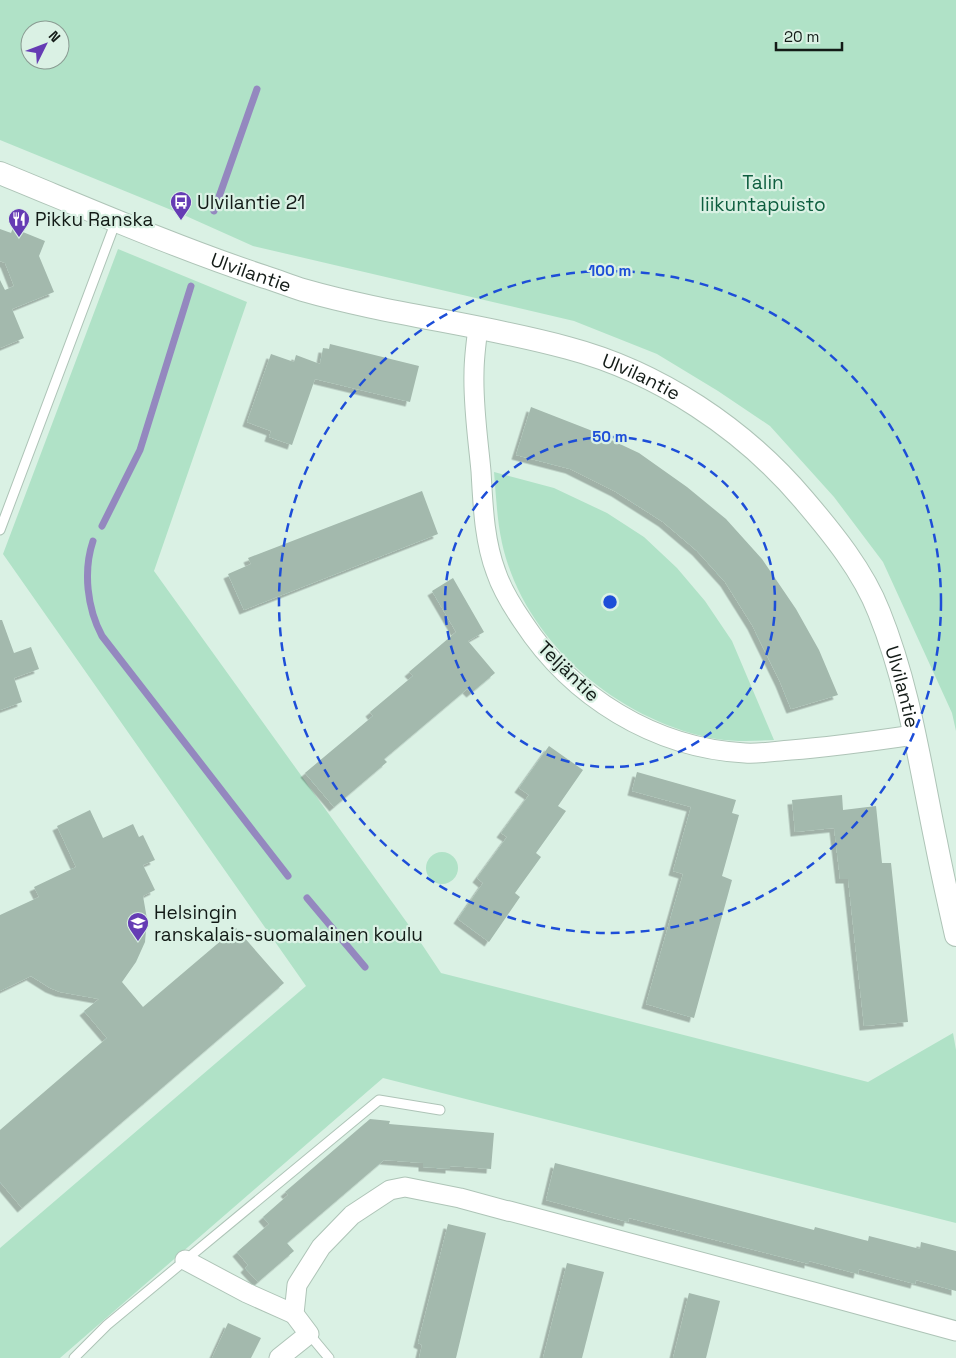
<svg xmlns="http://www.w3.org/2000/svg" width="956" height="1358" font-family="'Space Grotesk',sans-serif">
<style>
.green{fill:#b0e2c7;fill-rule:evenodd}
.lines{fill:none;stroke-linecap:round;stroke-linejoin:round}
.stream{stroke:#9488bf;stroke-width:7}
.building{fill:#a3b9ad;filter:url(#shadow)}
.service-casing{stroke:#aec4b7;stroke-width:11}
.minor-casing{stroke:#aec4b7;stroke-width:21}
.tertiary-casing{stroke:#aec4b7;stroke-width:24}
.service{stroke:#fff;stroke-width:9}
.minor{stroke:#fff;stroke-width:19}
.tertiary{stroke:#fff;stroke-width:22}
.ring{fill:none;stroke:#1d4ed8;stroke-width:2.5;stroke-dasharray:9 6}
.labels{text-anchor:middle;stroke-width:4.5;stroke-linejoin:round;paint-order:stroke}
.park-label{font-size:19px;fill:#0e5e3f;stroke:#daf1e4}
.poi-label{font-size:19px;fill:#131b17;stroke:#daf1e4;text-anchor:start}
.street-label{font-size:19px;fill:#131b17;stroke:#daf1e4}
.centre{fill:#1d4ed8;stroke:#daf1e4;stroke-width:2.5}
.ring-label{font-size:15px;text-anchor:middle;font-weight:bold;fill:#1d4ed8;stroke:#daf1e4;stroke-width:4.5;stroke-linejoin:round;paint-order:stroke}
</style>
<defs>
<filter id="shadow"><feDropShadow dx="-4.5" dy="4.5" stdDeviation="0" flood-color="#0004"/></filter>
</defs>
<rect width="100%" height="100%" fill="#daf1e4"/>
<g class="green">
<path d="M0,0H956V731L952,713L883,562L834,497L770,426L718,391L657,354L574,321L253,246L186,216L0,140ZM30,30H60V60H30Z"/>
<polygon points="118,249 247,302 154,571 413,931 441,973 868,1082 953,1033 956,1050 956,1223 383,1078 60,1358 0,1358 0,1248 306,986 3,554"/>
<path d="M494,472L554,488L607,513L644,537L677,568L705,601L732,641L774,740C755,741 736,742 717,739C619,722 524,642 502,543C497,520 496,496 494,472Z"/>
<circle cx="442" cy="868" r="16"/>
</g>
<g class="lines">
<g class="stream">
<polyline points="214,211 257,89"/>
<polyline points="102,526 140,450 191,286"/>
<path d="M93,541C83,571 87,608 102,636L288,876"/>
<polyline points="307,898 365,967"/>
</g>
</g>
<g class="building">
<polygon points="13,228 45,241 39,256 54,292 12,309 24,338 0,348 0,280 5,290 14,286 5,263 0,261 0,229 11,233"/>
<polygon points="330,344 419,366 410,402 315,379 292,445 269,437 271,431 247,422 271,354 294,362 296,355 320,364 323,348 329,349"/>
<polygon points="531,407 590,430 639,453 687,487 726,519 762,559 796,609 819,650 838,695 791,709 780,682 752,625 725,582 697,551 663,522 616,492 570,469 516,455"/>
<polygon points="422,491 438,534 244,610 228,574 251,564 248,558"/>
<polygon points="453,578 484,632 468,641 495,673 471,693 467,689 384,759 387,762 334,807 305,773 373,716 370,712 413,676 409,672 456,632 432,591"/>
<polygon points="0,620 2,620 14,653 31,647 39,669 14,678 22,702 0,710"/>
<polygon points="549,746 583,770 558,806 566,811 536,853 541,857 515,893 520,897 489,942 458,919 483,883 477,878 507,837 501,833 529,795 519,788"/>
<polygon points="637,772 736,800 732,813 739,815 722,876 732,880 694,1018 646,1004 683,874 673,871 691,807 632,791"/>
<polygon points="842,795 843,810 876,806 882,863 891,863 908,1022 864,1026 848,879 840,879 834,828 795,832 792,800"/>
<polygon points="90,810 103,838 133,824 139,837 143,835 155,860 143,865 155,890 143,896 147,919 145,942 136,962 122,982 143,1007 236,928 284,983 22,1208 0,1182 0,1130 107,1038 84,1011 99,999 60,992 50,988 31,976 0,991 0,915 39,897 34,887 76,867 57,826"/>
<polygon points="370,1119 390,1121 389,1124 494,1133 491,1169 450,1166 450,1169 423,1167 423,1163 384,1160 287,1243 294,1251 258,1282 245,1268 248,1265 237,1252 269,1224 263,1217 288,1195 285,1192"/>
<polygon points="555,1163 814,1230 815,1227 868,1241 869,1236 920,1249 921,1242 956,1251 956,1291 916,1280 915,1284 859,1269 858,1274 809,1261 809,1264 629,1218 628,1222 546,1200"/>
<polygon points="448,1224 486,1233 456,1358 419,1358 422,1345 418,1343"/>
<polygon points="567,1263 604,1272 582,1358 543,1358"/>
<polygon points="689,1293 720,1301 706,1358 673,1358"/>
<polygon points="228,1323 261,1338 251,1358 212,1358"/>
</g>
<g class="lines">
<g class="service-casing">
<g id="service">
<polyline points="0,530 116,221"/>
<polyline points="309,1334 329,1358"/>
<polyline points="74,1358 107,1325 379,1100 440,1110"/>
</g>
</g>
<g class="minor-casing">
<g id="minor">
<path d="M478,328C476,343 474,358 474,373C473,406 478,439 481,471C483,505 484,540 496,572C502,590 512,606 523,622C572,697 654,748 745,753C760,754 776,751 791,750C832,747 873,741 914,735"/>
<polyline points="509,1211 813,1292 956,1331"/>
<polyline points="185,1260 247,1293 294,1314"/>
<polyline points="279,1358 309,1334 294,1314 297,1285 321,1247 352,1215 390,1190 405,1187 460,1198 508,1211"/>
</g>
</g>
<g class="tertiary-casing">
<g id="tertiary">
<path id="s1" d="M0,173C88,209 175,247 265,277C278,281 290,286 303,290C390,315 481,324 568,348C659,372 744,429 804,500C833,534 863,571 879,612C909,686 920,765 936,842C942,873 949,904 956,935"/>
</g>
</g>
<use href="#service" class="service"/>
<use href="#minor" class="minor"/>
<use href="#tertiary" class="tertiary"/>
</g>
<g class="ring">
<circle cx="610" cy="602" r="165"/>
<circle cx="610" cy="602" r="331"/>
</g>
<defs>
<g id="bus-pin" transform="scale(1.125)"><path d="M0 17L-7.5 6A9.5 9.5 0 1 1 7.5 6Z" fill="#653cb4" stroke="#daf1e4"/><path d="M-5-6H5V4H4V6H2V4H-2V6H-4V4H-5ZM-3.5-4V0h7V-4ZM-3.5 1.2v1.5H-2V1.2ZM2 1.2v1.5H3.5V1.2Z" fill="#fff"/></g>
<g id="restaurant-pin" transform="scale(1.125)"><path d="M0 17L-7.5 6A9.5 9.5 0 1 1 7.5 6Z" fill="#653cb4" stroke="#daf1e4"/><path d="M-5-6h1v4h1v-4h1v4h1v-4h1v5L-1.5 .5V6h-2V.5L-5-1ZM5-6V6H3V1.5H1.5Q1.5-4 5-6Z" fill="#fff"/></g>
<g id="school-pin" transform="scale(1.125)"><path d="M0 17L-7.5 6A9.5 9.5 0 1 1 7.5 6Z" fill="#653cb4" stroke="#daf1e4"/><path d="M0-5L7-2L0 1L-7-2ZM-4 1L0 2.5L4 1V4Q0 6-4 4Z" fill="#fff"/></g>
</defs>
<g fill-rule="evenodd">
<use href="#bus-pin" x="181" y="202"/>
<use href="#restaurant-pin" x="19" y="219"/>
<use href="#school-pin" x="138" y="923"/>
</g>
<g class="labels">
<g class="park-label">
<text x="763" y="189">Talin<tspan x="763" dy="22">liikuntapuisto</tspan></text>
</g>
<g class="poi-label">
<text x="197" y="209">Ulvilantie 21</text>
<text x="35" y="226">Pikku Ranska</text>
<text x="154" y="919">Helsingin<tspan x="154" dy="22">ranskalais-suomalainen koulu</tspan></text>
</g>
<g class="street-label">
<text dy="7" stroke="none"><textPath href="#s1" startOffset="270">Ulvilantie</textPath></text>
<text dy="7" stroke="none"><textPath href="#s1" startOffset="675">Ulvilantie</textPath></text>
<text transform="translate(569 671) rotate(44)" y="7">Teljäntie</text>
<text dy="7" stroke="none"><textPath href="#s1" startOffset="1095">Ulvilantie</textPath></text>
</g>
</g>
<circle cx="610" cy="602" r="8" class="centre"/>
<g class="ring-label">
<text x="610" y="276">100 m</text>
<text x="610" y="442">50 m</text>
</g>
<g transform="translate(45 45) rotate(48)"><circle r="24" fill="#daf1e4" stroke="#8a9b92"/>
<path d="M0-4L9 19L0 12L-9 19Z" fill="#653cb4"/>
<text y="-8" font-size="14" font-weight="bold" text-anchor="middle" fill="#131b17">N</text>
</g>
<path d="M776 42v8h66v-8" fill="none" stroke="#131b17" stroke-width="2.5"/>
<text x="784" y="42" font-size="15" fill="#131b17" stroke="#daf1e4" stroke-width="4" paint-order="stroke">20 m</text>
</svg>
